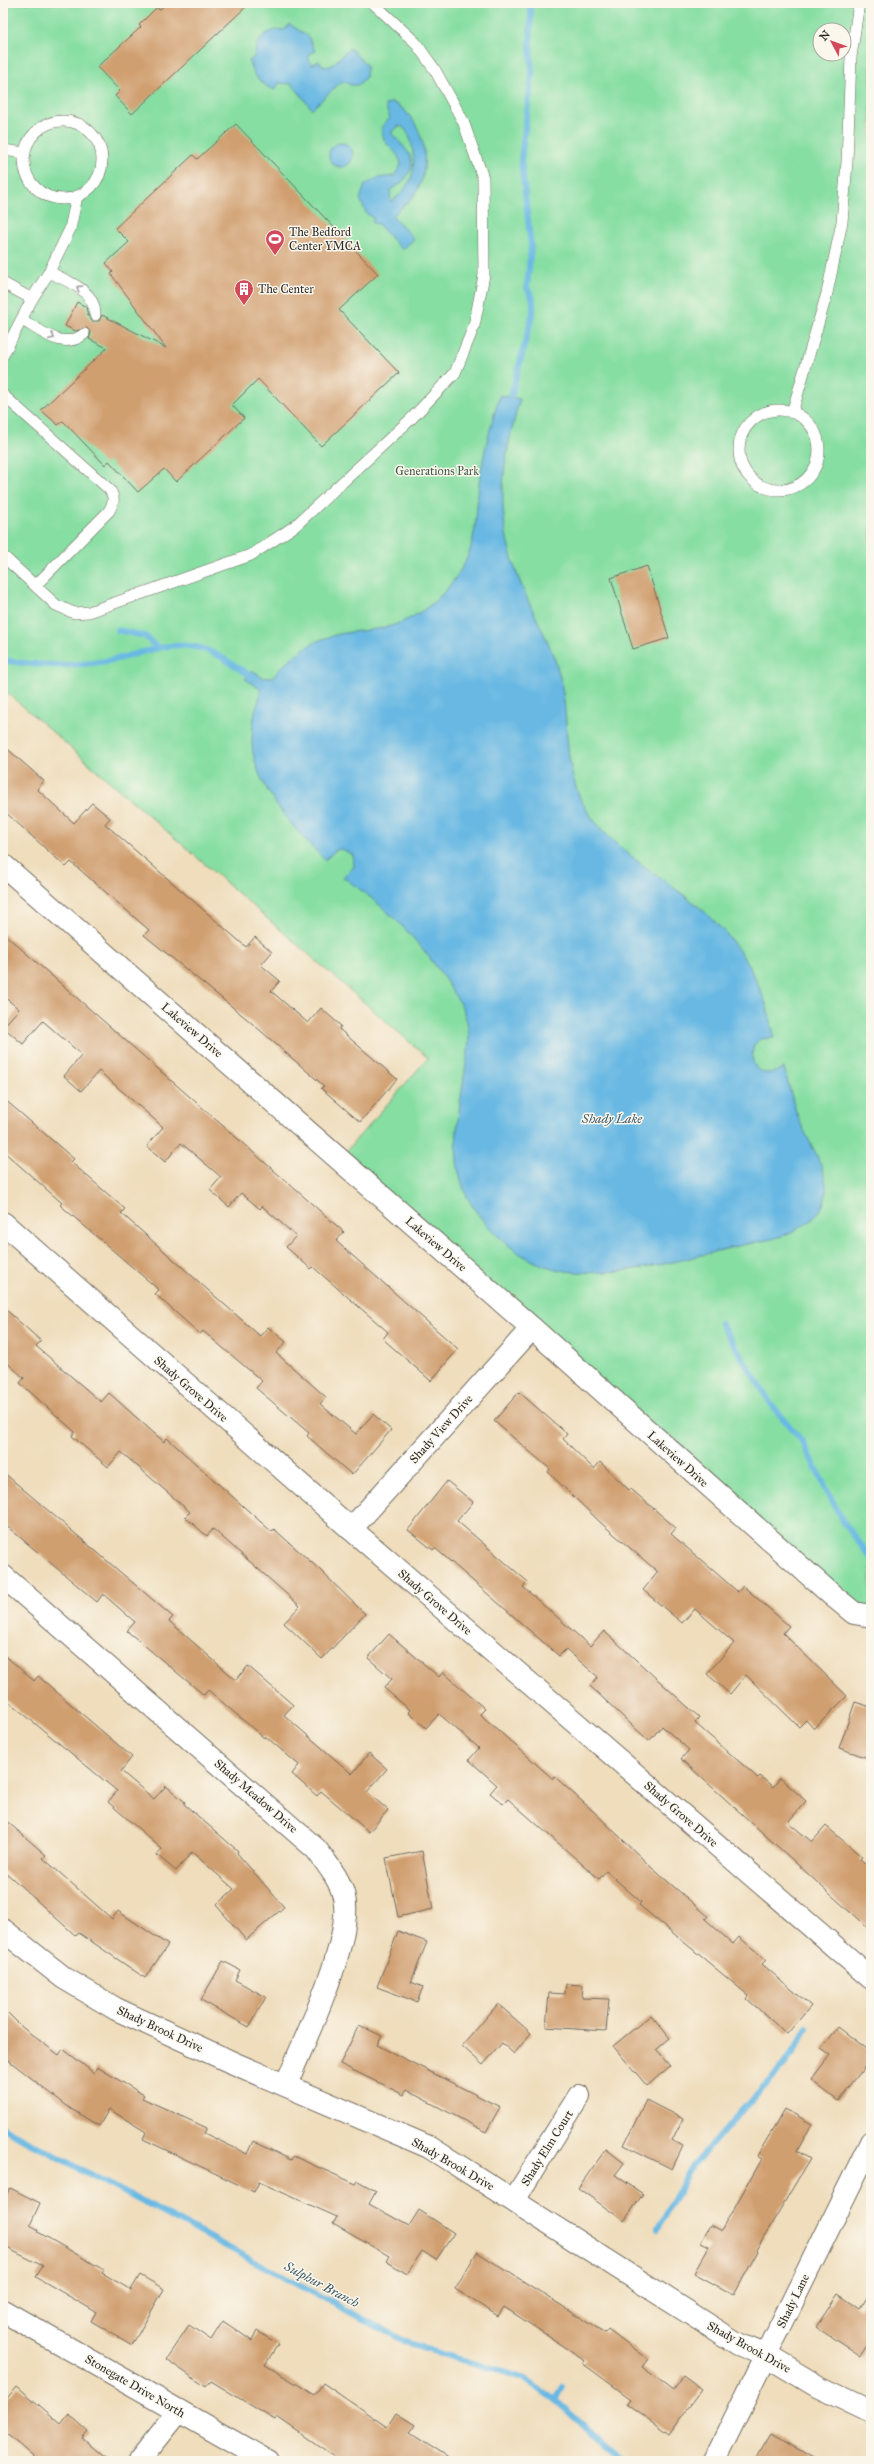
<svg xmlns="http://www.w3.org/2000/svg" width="874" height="2464" font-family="'IM FELL Great Primer',serif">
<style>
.green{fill:#86dea2;stroke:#588466;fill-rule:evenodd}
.water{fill:#68b8e3;stroke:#4a7287;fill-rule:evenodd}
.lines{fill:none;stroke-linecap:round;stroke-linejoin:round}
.stream{stroke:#68b8e3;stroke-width:6}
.building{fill:#d09f6f}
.service-casing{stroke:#70695e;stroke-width:12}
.minor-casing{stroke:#70695e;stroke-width:24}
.tertiary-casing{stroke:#70695e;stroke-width:24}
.service{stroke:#fff;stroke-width:11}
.minor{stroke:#fff;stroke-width:22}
.tertiary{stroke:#fff;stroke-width:22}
.oneway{stroke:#a0a0a0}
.labels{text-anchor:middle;stroke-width:3;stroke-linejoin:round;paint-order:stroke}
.poi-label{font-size:12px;fill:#2b2b2b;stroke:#fbf7ec;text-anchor:start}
.park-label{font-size:12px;fill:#425849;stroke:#fbf7ec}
.street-label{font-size:12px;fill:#2b2b2b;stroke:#fbf7ec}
.water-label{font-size:13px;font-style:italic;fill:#405c6b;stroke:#fbf7ec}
</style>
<rect width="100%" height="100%" fill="#fbf7ec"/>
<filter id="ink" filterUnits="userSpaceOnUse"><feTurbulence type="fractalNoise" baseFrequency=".025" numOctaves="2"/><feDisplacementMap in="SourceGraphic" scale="8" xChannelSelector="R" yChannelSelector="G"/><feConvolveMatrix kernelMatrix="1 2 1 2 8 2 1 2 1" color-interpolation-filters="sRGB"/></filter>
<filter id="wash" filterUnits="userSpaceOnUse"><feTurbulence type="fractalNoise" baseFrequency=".012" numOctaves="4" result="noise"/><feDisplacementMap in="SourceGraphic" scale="16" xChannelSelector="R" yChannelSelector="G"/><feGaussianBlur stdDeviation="0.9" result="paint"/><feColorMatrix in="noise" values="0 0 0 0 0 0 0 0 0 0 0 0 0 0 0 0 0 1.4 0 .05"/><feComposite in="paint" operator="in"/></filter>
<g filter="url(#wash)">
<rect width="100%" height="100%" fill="#efddbc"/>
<path class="green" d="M3,3H871V1616L339,1159L428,1058L3,689ZM820,30H844V54H820Z"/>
<g class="water">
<path d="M289,24L308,36L315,51L310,53L308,57L312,65L318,61L325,67L331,66L350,48L367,66L366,77L358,85H351L342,81L312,109L292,84L279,83L275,90C261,85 253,76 249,61L255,56C255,39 268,28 285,30Z"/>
<path d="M392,102C424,117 434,165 415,194C409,202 400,208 393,216L414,239L402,250L378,224L372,223L373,218L366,213L360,199L365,185L377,178L394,176L401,165C399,147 380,148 382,126L390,118L385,105ZM399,126C413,128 416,163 412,175C409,186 400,195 391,202L390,190C393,187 397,187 400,184C423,163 408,151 392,134V131Z"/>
<circle cx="341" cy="155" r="12"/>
<path d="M500,395L520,399C501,465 494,514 519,579C531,611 550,640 559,673C572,723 559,773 592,818C619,853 659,875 693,902C736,936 766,984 774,1038L760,1039L754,1045C747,1069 763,1080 784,1068C789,1084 792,1101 798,1117C807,1142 834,1175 824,1202C819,1218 805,1225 791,1232C776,1240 754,1242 738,1246C684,1259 630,1276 574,1272C549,1270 526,1260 507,1244C445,1192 453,1149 464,1077C466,1061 471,1043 468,1027C465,1009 455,996 446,981C418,938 385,906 343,877L354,867L353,855L342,849L336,850L325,860C296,831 254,787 252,743C252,733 253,722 255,712C257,704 261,698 260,689L245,679L252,670L263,678L273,677C288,659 308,642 332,636C348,631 366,631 383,628C420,620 451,592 467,558C477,535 476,509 479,484C483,454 491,424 500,395Z"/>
</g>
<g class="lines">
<g class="stream">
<polyline points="509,404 533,312 533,299 527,288 531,246 521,160 532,74 530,45 531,12 528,3"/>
<polyline points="117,630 145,636 157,648"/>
<path d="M3,660C42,667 83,667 121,658C146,652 169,641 196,647C218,652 235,667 255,678"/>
<polyline points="721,1324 771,1404 802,1441 842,1520 871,1558"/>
<polyline points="3,2128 412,2345 523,2378 555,2400 624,2461"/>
<polyline points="658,2228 694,2164 785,2064 808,2027"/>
<polyline points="555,2400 562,2387"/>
</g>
</g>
<g id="blocks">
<g class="building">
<polygon points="167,3 250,3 132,114 115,96 120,91 97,67 141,27 139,25 157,7 159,10"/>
<polygon points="236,124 378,274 339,310 399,373 321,446 258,379 232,405 244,418 176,482 164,469 138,492 109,461 105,465 63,421 58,425 41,410 107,348 89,339 91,333 87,328 75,331 65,326 77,302 86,307 88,316 92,321 99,321 102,315 166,348 111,274 113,272 106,263 129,242 115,228 193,155 197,159"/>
<polygon points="647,566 669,638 633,649 611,578"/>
<polygon points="3,745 44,781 37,789 74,823 92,803 110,818 105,824 246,947 255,937 272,952 261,965 280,981 271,991 308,1023 321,1008 341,1026 339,1029 397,1079 360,1122 321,1088 324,1086 247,1019 144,935 149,930 71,862 66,867 3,810"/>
<polygon points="3,933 344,1232 336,1241 458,1349 431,1381 383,1339 388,1332 313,1267 311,1269 286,1247 296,1236 262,1206 260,1209 241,1193 229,1207 210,1190 221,1177 181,1143 165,1162 147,1146 163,1127 99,1071 81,1091 64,1076 82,1055 43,1021 23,1044 3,1027 19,1009 3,996"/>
<polygon points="3,1098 74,1159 71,1162 125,1209 121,1213 260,1336 268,1327 286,1342 276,1353 326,1397 320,1404 356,1434 373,1414 391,1430 352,1475 307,1436 309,1433 256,1388 262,1381 203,1331 200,1334 155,1294 159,1290 60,1205 62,1203 3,1151"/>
<polygon points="3,1307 41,1341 36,1346 101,1402 109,1393 164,1442 167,1438 272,1532 274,1529 320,1570 365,1614 322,1659 284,1623 300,1606 213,1529 207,1536 185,1517 190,1512 121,1452 108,1467 72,1436 75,1432 20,1383 24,1378 3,1359"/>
<polygon points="519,1392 567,1434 563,1439 594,1469 600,1462 629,1490 631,1489 676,1528 671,1534 738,1592 743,1586 789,1626 783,1633 847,1696 814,1729 806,1720 799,1727 746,1675 730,1694 707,1674 734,1643 695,1609 682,1623 643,1590 658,1572 601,1523 548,1472 550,1469 494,1421"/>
<polygon points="3,1472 173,1617 169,1621 236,1680 248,1666 293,1705 284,1715 352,1774 369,1753 387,1769 367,1792 388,1810 369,1832 321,1791 317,1796 292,1774 299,1765 265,1736 264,1738 208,1690 204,1695 127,1631 135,1622 103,1594 97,1602 3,1523"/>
<polygon points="447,1481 473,1502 457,1521 528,1582 523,1587 590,1646 604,1631 699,1717 695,1723 758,1778 760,1776 773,1787 780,1778 806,1801 788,1822 812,1842 826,1826 862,1857 860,1859 871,1868 871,1931 681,1759 689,1750 662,1726 649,1741 590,1686 598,1677 566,1649 559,1656 435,1548 433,1550 408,1530"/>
<polygon points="389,1634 439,1677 443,1672 485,1709 480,1714 553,1779 555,1777 593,1811 652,1868 708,1916 705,1919 733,1944 739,1937 766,1960 762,1964 811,2006 787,2034 747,1999 749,1996 639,1905 641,1902 606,1871 599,1879 508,1799 503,1804 490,1793 497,1785 469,1760 479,1748 439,1714 426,1728 408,1712 410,1710 384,1688 392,1679 368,1658"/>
<polygon points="3,1654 34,1681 38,1676 132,1757 121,1771 154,1799 166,1786 185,1802 184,1804 238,1851 237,1853 284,1907 246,1940 216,1905 234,1889 192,1852 176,1871 157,1855 162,1849 108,1802 117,1791 3,1697"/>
<polygon points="855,1702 871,1707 871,1759 839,1748"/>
<polygon points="3,1818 46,1855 43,1858 112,1919 118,1911 168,1945 145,1978 79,1933 76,1936 3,1870"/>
<polygon points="422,1851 433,1909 398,1917 386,1858"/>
<polygon points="398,1931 427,1942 411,1982 423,1987 417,2002 377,1987"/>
<polygon points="223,1961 240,1970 235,1980 266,1997 249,2027 201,2000"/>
<polygon points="566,1984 583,1985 582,1998 609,1999 606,2031 546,2027 549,1993 565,1994"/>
<polygon points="498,2004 531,2033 514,2054 502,2043 483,2065 462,2046"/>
<polygon points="3,2008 23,2028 59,2055 63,2049 94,2073 97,2067 144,2095 142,2098 207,2128 204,2133 247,2154 253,2141 291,2160 293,2156 356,2184 358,2181 376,2191 369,2204 409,2226 419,2210 454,2233 436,2260 422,2251 407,2274 386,2261 389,2256 333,2224 337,2217 259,2182 254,2192 143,2139 146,2132 109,2109 99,2126 71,2109 3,2056"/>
<polygon points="651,2015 670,2038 656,2050 670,2066 647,2086 613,2046"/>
<polygon points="359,2025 382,2036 377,2045 500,2107 486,2132 406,2090 404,2095 340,2064"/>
<polygon points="838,2027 871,2052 871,2059 838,2101 811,2080 830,2055 821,2049"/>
<polygon points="646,2100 683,2119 672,2140 683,2146 672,2169 624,2145"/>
<polygon points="785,2109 812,2124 797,2151 810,2159 756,2250 758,2251 734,2295 694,2273 709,2246 701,2242 710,2225 721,2231 762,2159 757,2156"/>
<polygon points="606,2149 624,2163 615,2175 643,2194 624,2221 578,2188"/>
<polygon points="10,2188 40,2203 30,2225 39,2230 38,2232 104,2270 102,2273 131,2290 140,2275 164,2289 132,2345 91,2321 96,2312 36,2277 43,2266 3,2246 3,2202"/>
<polygon points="477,2252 605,2333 608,2329 648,2359 642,2367 673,2390 683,2375 702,2389 669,2434 627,2404 631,2399 582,2363 585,2360 504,2307 498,2316 455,2289"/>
<polygon points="871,2291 871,2342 861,2357 816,2327 838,2294 860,2309"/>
<polygon points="223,2321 252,2341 257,2331 278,2344 265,2365 315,2395 323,2383 387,2427 396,2413 415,2425 410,2433 453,2461 341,2461 277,2417 275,2420 211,2381 206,2387 166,2359 189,2325 211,2340"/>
<polygon points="17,2386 61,2424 69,2414 88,2431 82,2438 109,2461 38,2461 3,2431 3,2403"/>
<polygon points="772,2433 820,2461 755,2461"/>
</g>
</g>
</g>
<g filter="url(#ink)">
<use href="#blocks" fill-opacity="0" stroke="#70695e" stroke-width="1"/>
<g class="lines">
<g class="service-casing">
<g id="service">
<circle cx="63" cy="160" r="39"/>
<polyline points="3,150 25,153"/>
<path d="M49,272C69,282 95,290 95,315"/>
<polyline points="3,283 32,299 3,355"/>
<polyline points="32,299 49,272 70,229 77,196"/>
<path d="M22,320C42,331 63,351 84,334"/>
<path d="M3,395L110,490C115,499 114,502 109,511L36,585"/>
<circle cx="779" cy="450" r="40"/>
<polyline points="792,413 827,293 842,222 847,162 851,57 859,3"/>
<polyline points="3,556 56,605 74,613 89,612 251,555 280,536 295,526 412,418 455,373 474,326 484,275 483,178 463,121 435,70 415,42 373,3"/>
</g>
</g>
<g class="minor-casing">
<g id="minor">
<polyline points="3,865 532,1328 832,1595 854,1613 871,1616"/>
<polyline points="3,1223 351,1529 871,1978"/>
<polyline points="351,1529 532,1328"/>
<path d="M3,1576L316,1849C327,1864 340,1879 344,1897C354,1940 303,2042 286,2085"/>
<polyline points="514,2200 579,2096"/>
<polyline points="3,2311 267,2461"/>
<polyline points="139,2461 179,2411"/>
<polyline points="714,2461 871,2142"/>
</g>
</g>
<g class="tertiary-casing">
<polyline id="tertiary" points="3,1930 64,1978 116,2009 231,2062 429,2147 738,2344 767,2356 817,2386 871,2412"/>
</g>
<use href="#service" class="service"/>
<use href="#minor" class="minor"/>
<use href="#tertiary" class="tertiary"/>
</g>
<defs><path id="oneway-chevron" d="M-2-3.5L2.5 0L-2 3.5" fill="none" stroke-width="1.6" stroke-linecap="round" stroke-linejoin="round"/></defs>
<g class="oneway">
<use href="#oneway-chevron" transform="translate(79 288) rotate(-147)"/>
<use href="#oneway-chevron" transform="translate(52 337) rotate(27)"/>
</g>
</g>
<defs>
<g id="stadium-pin" transform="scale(1)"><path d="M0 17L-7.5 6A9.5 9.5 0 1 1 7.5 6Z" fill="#d1495b" stroke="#fbf7ec"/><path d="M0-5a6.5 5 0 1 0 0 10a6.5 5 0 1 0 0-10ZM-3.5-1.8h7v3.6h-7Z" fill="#fff"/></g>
<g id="building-pin" transform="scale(1)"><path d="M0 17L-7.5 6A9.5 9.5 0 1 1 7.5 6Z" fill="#d1495b" stroke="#fbf7ec"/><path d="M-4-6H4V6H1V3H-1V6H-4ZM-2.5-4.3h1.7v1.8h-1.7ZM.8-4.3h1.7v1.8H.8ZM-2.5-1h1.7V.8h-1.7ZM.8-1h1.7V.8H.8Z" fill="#fff"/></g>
</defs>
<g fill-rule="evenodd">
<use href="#stadium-pin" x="275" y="239"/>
<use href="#building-pin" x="244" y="289"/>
</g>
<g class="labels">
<g class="poi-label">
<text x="289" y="236">The Bedford<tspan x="289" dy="14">Center YMCA</tspan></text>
<text x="258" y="293">The Center</text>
</g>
<g class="park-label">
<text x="437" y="475">Generations Park</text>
</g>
<g class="street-label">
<text transform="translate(192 1030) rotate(41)" y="4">Lakeview Drive</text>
<text transform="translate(436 1244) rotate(41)" y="4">Lakeview Drive</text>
<text transform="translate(191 1389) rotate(41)" y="4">Shady Grove Drive</text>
<text transform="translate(441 1429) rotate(-48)" y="4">Shady View Drive</text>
<text transform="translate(678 1459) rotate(42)" y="4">Lakeview Drive</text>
<text transform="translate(435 1602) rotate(41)" y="4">Shady Grove Drive</text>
<text transform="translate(256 1796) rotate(41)" y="4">Shady Meadow Drive</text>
<text transform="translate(681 1814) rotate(41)" y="4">Shady Grove Drive</text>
<text transform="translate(160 2029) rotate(25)" y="4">Shady Brook Drive</text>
<text transform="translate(547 2148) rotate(-58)" y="4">Shady Elm Court</text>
<text transform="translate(453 2164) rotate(30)" y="4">Shady Brook Drive</text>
<text transform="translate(793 2301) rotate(-64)" y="4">Shady Lane</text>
<text transform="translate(749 2347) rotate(29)" y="4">Shady Brook Drive</text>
<text transform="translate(135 2386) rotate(30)" y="4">Stonegate Drive North</text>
</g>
<g class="water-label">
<text x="612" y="1123">Shady Lake</text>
<text transform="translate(322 2284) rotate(28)" y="5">Sulphur Branch</text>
</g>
</g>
<rect width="874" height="2464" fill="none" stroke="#fbf7ec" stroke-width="16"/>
<g transform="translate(832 42) rotate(311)"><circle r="19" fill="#fbf7ec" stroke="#a8a59f"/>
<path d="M0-3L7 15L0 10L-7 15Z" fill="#d1495b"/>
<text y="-6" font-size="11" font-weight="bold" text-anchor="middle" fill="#2b2b2b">N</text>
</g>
</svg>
